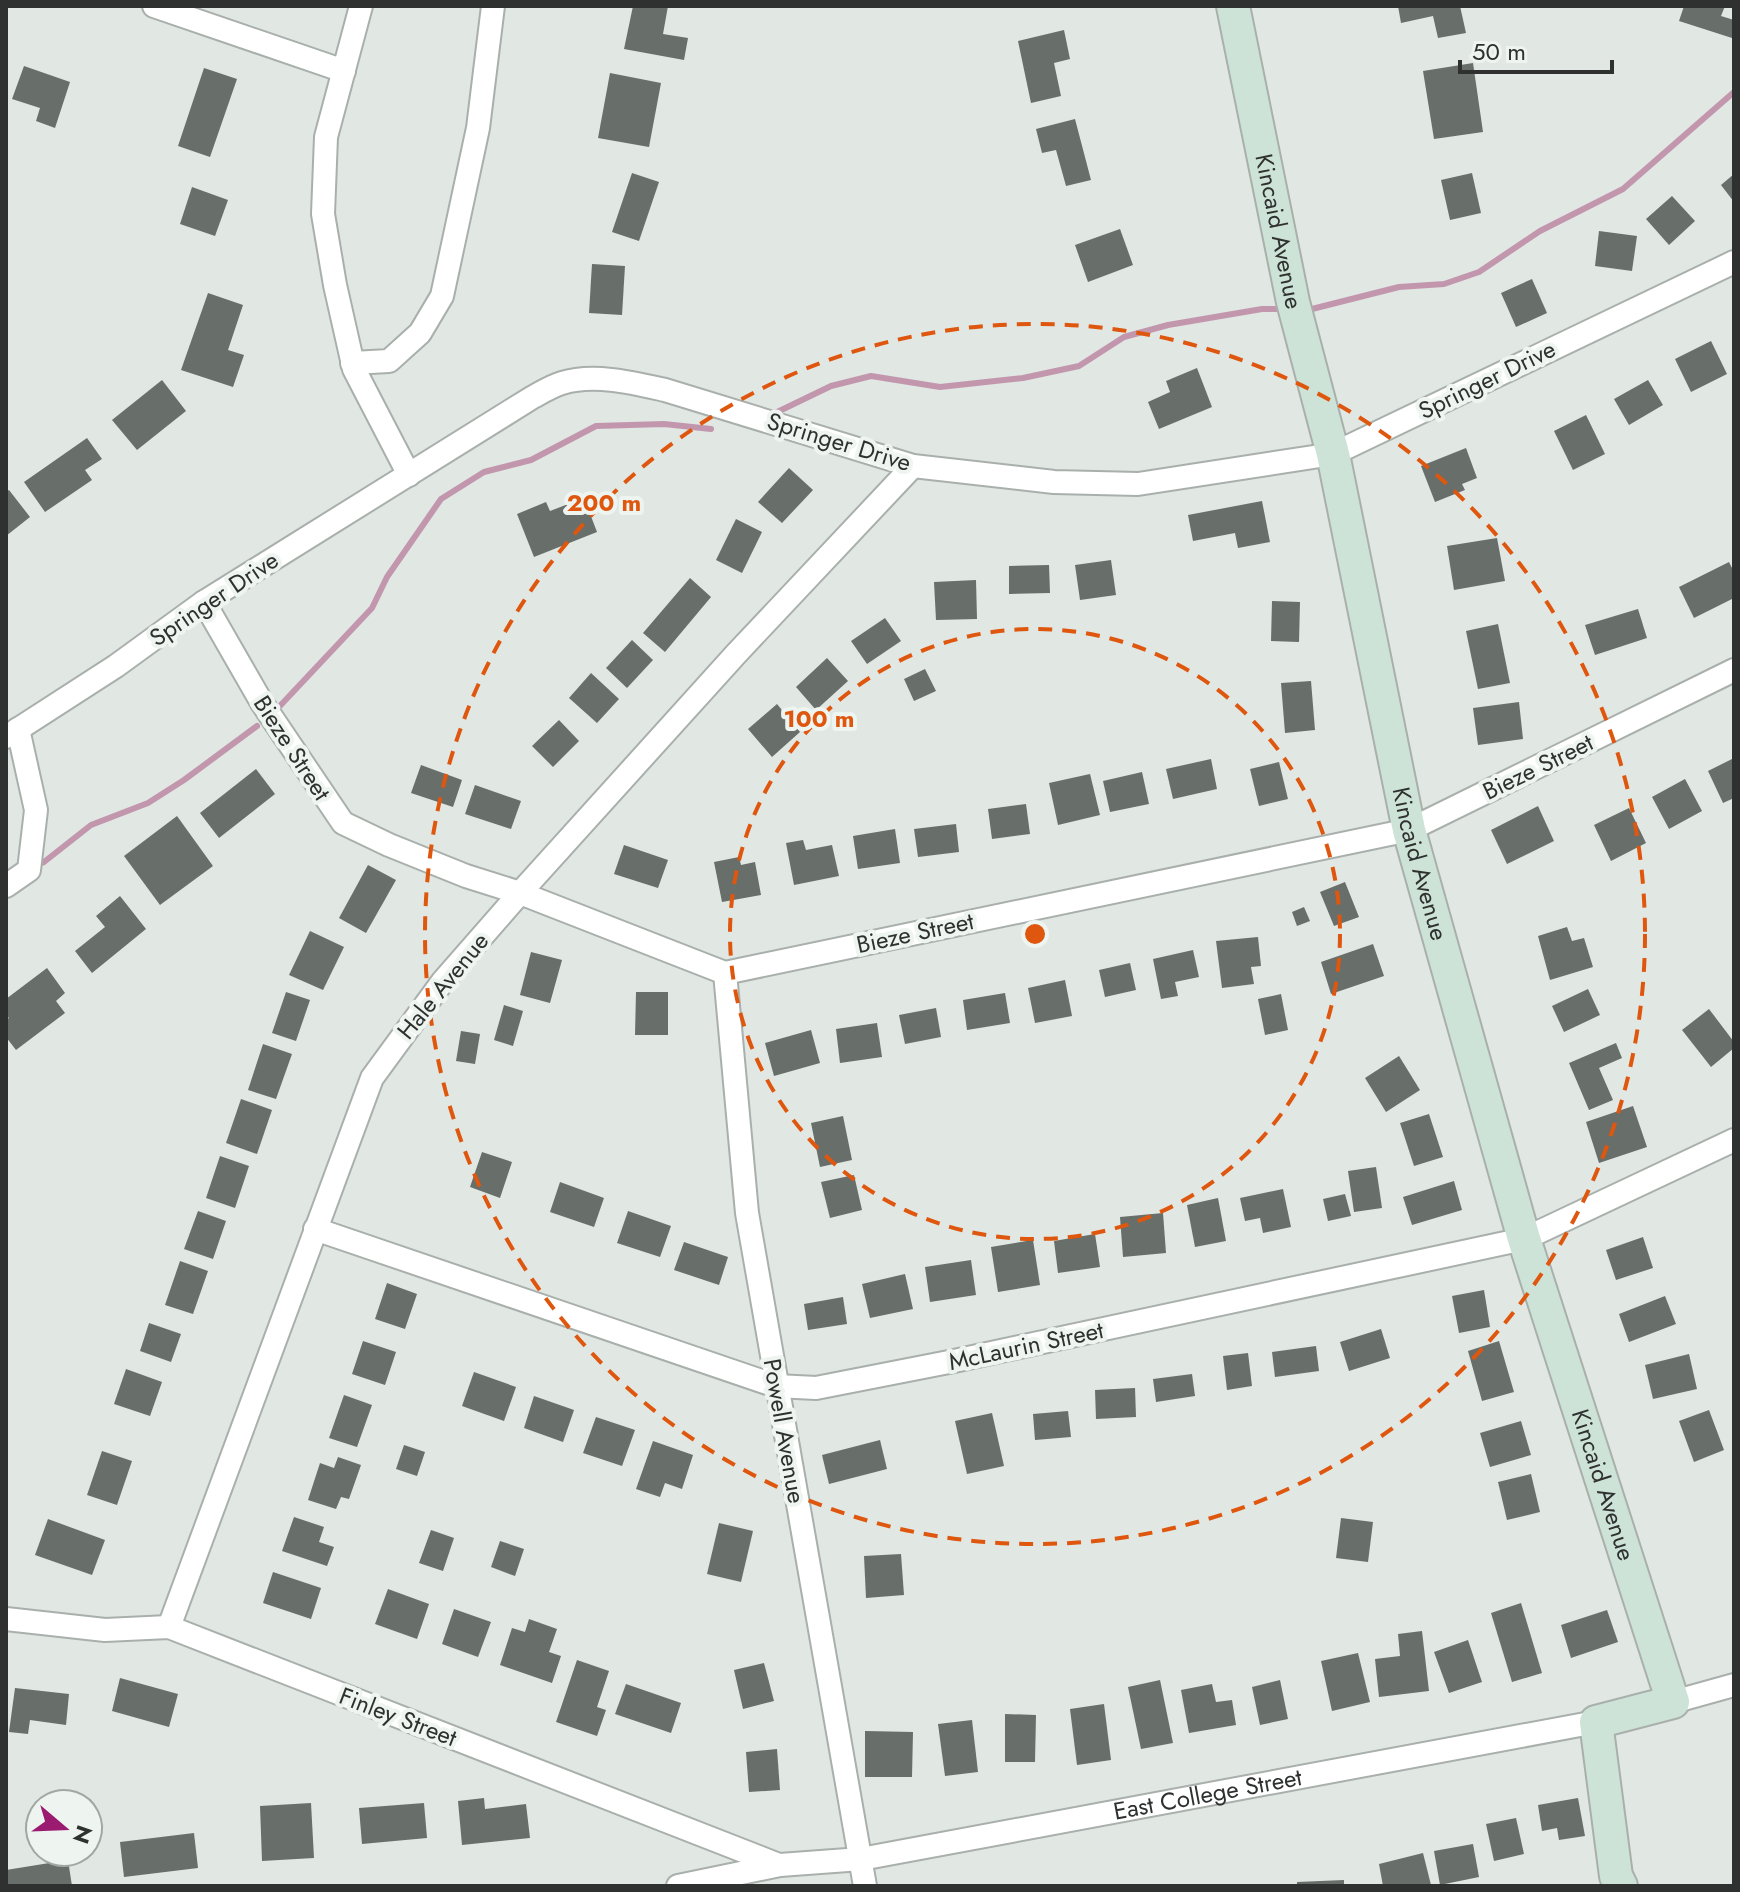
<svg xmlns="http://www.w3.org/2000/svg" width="1740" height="1892" font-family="Jost,sans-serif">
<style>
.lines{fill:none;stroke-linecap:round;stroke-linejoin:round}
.stream{stroke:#c297ae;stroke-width:6}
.building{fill:#686e6a}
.street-casing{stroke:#a9b0ac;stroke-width:26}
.secondary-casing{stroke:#a9b0ac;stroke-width:36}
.street{stroke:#fff;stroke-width:22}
.secondary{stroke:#cee3d8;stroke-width:32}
.ring{fill:none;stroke:#df570e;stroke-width:4;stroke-dasharray:14 10}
.labels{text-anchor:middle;stroke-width:8;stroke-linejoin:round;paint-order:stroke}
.street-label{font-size:24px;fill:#2e312f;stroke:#eef5f0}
.centre{fill:#df570e;stroke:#eef5f0;stroke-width:4}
.ring-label{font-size:24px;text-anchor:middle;font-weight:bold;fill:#df570e;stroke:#eef5f0;stroke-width:8;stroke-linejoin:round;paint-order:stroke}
</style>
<rect width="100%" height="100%" fill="#e1e7e3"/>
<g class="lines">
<g class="stream">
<polyline points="1312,309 1399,287 1444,284 1479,272 1540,231 1623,189 1734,92"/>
<polyline points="771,415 831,386 871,376 940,387 1023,378 1079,366 1124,337 1168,325 1262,309 1277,309"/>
<polyline points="278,708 372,608 387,577 441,499 484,472 531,460 596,426 664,424 711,429"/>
<polyline points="35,866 44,862 91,825 148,803 184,780 257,726"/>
</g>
</g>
<g class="building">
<polygon points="633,6 668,6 663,34 688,38 684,60 624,49"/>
<polygon points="1398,6 1460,6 1466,33 1438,38 1433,16 1401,23"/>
<polygon points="1684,6 1725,6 1721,16 1734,20 1732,38 1679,21"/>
<polygon points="1064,30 1070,59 1054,63 1061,96 1031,103 1018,41"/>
<polygon points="1473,63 1483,132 1434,139 1423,71"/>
<polygon points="24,66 70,82 55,128 36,121 40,108 12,99"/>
<polygon points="204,68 237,79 210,157 178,146"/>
<polygon points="610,73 661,83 649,147 598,138"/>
<polygon points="1075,119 1091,180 1066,186 1056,150 1042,153 1036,129"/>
<polygon points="632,173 659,182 639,241 612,232"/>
<polygon points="1472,173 1481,213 1450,220 1441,180"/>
<polygon points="1734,174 1734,202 1721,185"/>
<polygon points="192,187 228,200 215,236 180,224"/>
<polygon points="1672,196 1695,221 1669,245 1646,219"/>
<polygon points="1120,229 1133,265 1088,282 1075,245"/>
<polygon points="1599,231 1637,236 1632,271 1595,266"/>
<polygon points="592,264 625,266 622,315 589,313"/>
<polygon points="1532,279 1547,313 1516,327 1501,293"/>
<polygon points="208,293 243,305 228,350 244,355 233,387 181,370"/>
<polygon points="1711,341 1727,374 1691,392 1675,359"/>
<polygon points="1197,368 1212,407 1159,429 1148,402 1170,392 1166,381"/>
<polygon points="162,380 186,411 137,450 112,420"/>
<polygon points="1648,380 1663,405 1629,425 1614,399"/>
<polygon points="1586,415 1605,454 1573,470 1554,431"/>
<polygon points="87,438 102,459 85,470 92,480 45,512 24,482"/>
<polygon points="1466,448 1477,478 1462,484 1465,490 1435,502 1421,466"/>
<polygon points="789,468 813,490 782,523 758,502"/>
<polygon points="9,490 30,517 6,536 6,492"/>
<polygon points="584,498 597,532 534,557 517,514 546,502 550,511"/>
<polygon points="1262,501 1270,542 1238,548 1235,533 1193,541 1188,515"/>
<polygon points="736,519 762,532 742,573 716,560"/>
<polygon points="1497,538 1505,581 1454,590 1447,546"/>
<polygon points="1111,560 1116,595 1080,600 1075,565"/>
<polygon points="1729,562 1734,572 1734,598 1694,618 1679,587"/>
<polygon points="1049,565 1050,593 1009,594 1009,566"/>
<polygon points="690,578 711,597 665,652 643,633"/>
<polygon points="976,580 977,619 936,620 934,582"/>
<polygon points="1272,601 1300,602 1299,642 1271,641"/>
<polygon points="1638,609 1647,638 1595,655 1585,625"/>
<polygon points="885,618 901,641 867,664 851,641"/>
<polygon points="1498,624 1510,683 1478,689 1466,631"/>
<polygon points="632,640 653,660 627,688 606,668"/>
<polygon points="827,658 848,681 816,710 796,687"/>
<polygon points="925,669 936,691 914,701 904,679"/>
<polygon points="591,673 619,699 597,723 569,698"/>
<polygon points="1311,681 1315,730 1285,733 1281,683"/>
<polygon points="1519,702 1523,739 1478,745 1473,708"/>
<polygon points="777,704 800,732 772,757 748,729"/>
<polygon points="559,720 579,741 553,767 532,746"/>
<polygon points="1734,758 1734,798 1723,803 1708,771"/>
<polygon points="1211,759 1217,789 1173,799 1166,769"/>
<polygon points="1279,762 1288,799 1259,806 1250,769"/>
<polygon points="421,765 462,780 453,807 411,793"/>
<polygon points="256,769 275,794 219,838 200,813"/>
<polygon points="1142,772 1149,804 1110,812 1103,781"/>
<polygon points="1090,774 1100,815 1058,825 1049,783"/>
<polygon points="1685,779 1702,811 1669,829 1652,797"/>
<polygon points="475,785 521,801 511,829 465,814"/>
<polygon points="1026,804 1030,834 992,839 988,809"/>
<polygon points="1538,806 1554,841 1507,864 1491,830"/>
<polygon points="1629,808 1646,843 1611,861 1594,825"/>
<polygon points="177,816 213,866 160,905 124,856"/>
<polygon points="956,824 959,852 918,857 914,829"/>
<polygon points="895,829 900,863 858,869 853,836"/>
<polygon points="803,840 806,850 832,845 839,876 794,885 786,843"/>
<polygon points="624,845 668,860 658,888 614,874"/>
<polygon points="739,857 741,865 755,862 761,895 722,902 714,862"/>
<polygon points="368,865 396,880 366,933 339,918"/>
<polygon points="1345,882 1359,917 1334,926 1320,892"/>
<polygon points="120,896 146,929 92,973 75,951 105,927 96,916"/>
<polygon points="1304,907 1310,921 1297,926 1292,912"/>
<polygon points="1567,927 1572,941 1584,938 1593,967 1550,980 1538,936"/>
<polygon points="310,931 344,947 323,990 289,975"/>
<polygon points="1258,937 1261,966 1251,967 1254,984 1222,988 1216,941"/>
<polygon points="1373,944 1384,976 1331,994 1321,962"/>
<polygon points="1193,950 1199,977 1175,982 1178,996 1161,999 1153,959"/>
<polygon points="531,952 562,960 550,1003 520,995"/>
<polygon points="1130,963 1136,990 1105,997 1099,970"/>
<polygon points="47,968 65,993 56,1001 65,1013 16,1050 6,1037 6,1020 9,1018 6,1015 6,999"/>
<polygon points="1065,980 1072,1016 1035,1023 1028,988"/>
<polygon points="1588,989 1600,1015 1564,1032 1552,1006"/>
<polygon points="286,992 310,1000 296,1041 272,1033"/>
<polygon points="636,992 668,992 668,1035 635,1035"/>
<polygon points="1005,993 1010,1023 967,1030 963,1000"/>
<polygon points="1281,994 1288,1030 1265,1035 1258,999"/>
<polygon points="504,1005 523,1011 513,1046 494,1040"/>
<polygon points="936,1008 941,1037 905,1044 899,1015"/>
<polygon points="1709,1009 1734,1042 1734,1048 1711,1067 1682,1030"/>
<polygon points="877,1023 882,1057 840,1063 836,1029"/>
<polygon points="811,1030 820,1063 774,1076 765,1043"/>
<polygon points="461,1031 480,1034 475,1064 456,1061"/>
<polygon points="1616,1043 1622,1058 1599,1068 1613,1100 1589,1110 1569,1063"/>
<polygon points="263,1044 292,1054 276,1099 248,1090"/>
<polygon points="1399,1056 1420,1090 1386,1112 1365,1078"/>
<polygon points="241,1099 272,1110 257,1154 226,1143"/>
<polygon points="1633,1106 1647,1147 1599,1163 1586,1122"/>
<polygon points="1429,1114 1443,1157 1414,1166 1400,1123"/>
<polygon points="843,1116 852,1160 820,1167 811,1123"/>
<polygon points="482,1152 512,1162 500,1198 470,1187"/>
<polygon points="220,1156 249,1166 235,1208 206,1198"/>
<polygon points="1376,1167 1382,1208 1354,1212 1348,1171"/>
<polygon points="854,1175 862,1210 830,1218 821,1182"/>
<polygon points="1454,1181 1462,1210 1412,1225 1403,1197"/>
<polygon points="560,1182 604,1198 594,1227 550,1212"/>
<polygon points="1283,1189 1291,1227 1263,1233 1260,1218 1245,1221 1240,1198"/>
<polygon points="1345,1194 1351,1216 1328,1221 1323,1199"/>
<polygon points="1218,1198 1226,1241 1195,1247 1187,1205"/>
<polygon points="198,1211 226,1221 213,1259 184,1249"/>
<polygon points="628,1211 671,1226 660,1257 617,1243"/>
<polygon points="1163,1213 1166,1253 1123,1257 1120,1217"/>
<polygon points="1095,1234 1100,1267 1058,1273 1054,1241"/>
<polygon points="1643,1237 1653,1268 1616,1280 1606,1250"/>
<polygon points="1033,1240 1040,1285 998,1292 991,1247"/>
<polygon points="684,1242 728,1257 719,1285 674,1270"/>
<polygon points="971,1260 976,1295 930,1302 925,1267"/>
<polygon points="180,1261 208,1271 193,1314 165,1305"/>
<polygon points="905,1274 913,1309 870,1318 862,1284"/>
<polygon points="387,1283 417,1294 405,1329 375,1319"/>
<polygon points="1484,1290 1490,1327 1459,1333 1452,1296"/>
<polygon points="1665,1296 1676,1324 1629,1342 1619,1314"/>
<polygon points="843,1297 847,1324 808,1330 804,1304"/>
<polygon points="149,1323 181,1334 171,1362 140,1351"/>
<polygon points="1381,1329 1390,1358 1349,1371 1340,1342"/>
<polygon points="363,1341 396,1352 385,1385 352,1374"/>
<polygon points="1499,1341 1514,1392 1482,1401 1468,1351"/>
<polygon points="1316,1346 1319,1371 1275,1377 1272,1352"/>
<polygon points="1248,1353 1252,1386 1227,1390 1223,1356"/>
<polygon points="1689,1354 1697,1389 1653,1399 1645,1365"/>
<polygon points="126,1369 162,1382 150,1416 114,1404"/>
<polygon points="474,1372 516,1387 504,1421 462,1406"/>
<polygon points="1192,1374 1195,1396 1156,1402 1153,1379"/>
<polygon points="1135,1388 1136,1417 1096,1419 1095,1390"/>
<polygon points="344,1395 372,1405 357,1447 329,1438"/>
<polygon points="534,1396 574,1410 563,1442 524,1428"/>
<polygon points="1709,1410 1724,1450 1694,1462 1679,1421"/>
<polygon points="1068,1411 1071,1437 1035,1440 1033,1414"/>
<polygon points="992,1413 1004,1466 967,1474 955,1421"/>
<polygon points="596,1417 635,1430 622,1466 583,1453"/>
<polygon points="1521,1421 1531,1455 1490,1467 1480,1433"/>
<polygon points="880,1440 887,1469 829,1484 822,1455"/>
<polygon points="653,1441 693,1455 682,1489 665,1483 660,1497 636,1489"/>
<polygon points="404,1445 425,1452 417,1476 396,1469"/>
<polygon points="102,1451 132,1461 117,1505 87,1495"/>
<polygon points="338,1457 361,1465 349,1499 341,1497 336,1509 308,1500 320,1463 334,1468"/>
<polygon points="1531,1474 1540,1512 1507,1520 1498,1482"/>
<polygon points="294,1517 324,1527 319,1542 334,1547 327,1566 282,1551"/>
<polygon points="1341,1518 1373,1522 1368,1562 1336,1558"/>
<polygon points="48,1519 105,1540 92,1575 35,1555"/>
<polygon points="719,1523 753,1531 741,1582 707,1574"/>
<polygon points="431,1530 454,1538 443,1571 419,1563"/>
<polygon points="500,1541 524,1549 515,1576 491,1567"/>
<polygon points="901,1554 904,1595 866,1598 864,1556"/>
<polygon points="273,1572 321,1588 311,1619 263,1603"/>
<polygon points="388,1589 429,1604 417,1639 375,1624"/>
<polygon points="1521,1603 1542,1673 1512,1682 1491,1613"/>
<polygon points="454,1609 491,1622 478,1657 442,1644"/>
<polygon points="1607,1610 1618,1642 1571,1658 1561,1625"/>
<polygon points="529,1619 557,1629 549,1652 561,1656 552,1683 500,1665 512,1628 525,1632"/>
<polygon points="1422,1631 1429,1691 1379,1697 1375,1659 1400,1656 1398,1634"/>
<polygon points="1468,1640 1482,1682 1449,1693 1434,1652"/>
<polygon points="1358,1653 1370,1702 1332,1711 1321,1661"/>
<polygon points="577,1660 609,1671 597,1707 606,1710 597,1736 556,1722"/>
<polygon points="764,1663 774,1701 743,1709 734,1670"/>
<polygon points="120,1678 178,1694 169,1727 112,1711"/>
<polygon points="1160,1680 1173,1743 1141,1749 1128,1687"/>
<polygon points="1280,1680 1288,1719 1260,1725 1252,1687"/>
<polygon points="626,1684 681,1703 671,1733 615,1714"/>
<polygon points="1212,1684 1216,1702 1232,1700 1236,1725 1189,1733 1181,1690"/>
<polygon points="15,1688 69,1694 66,1725 30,1720 28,1734 9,1732"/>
<polygon points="1104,1704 1111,1760 1077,1765 1070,1709"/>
<polygon points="1005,1714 1036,1715 1035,1762 1005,1762"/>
<polygon points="972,1720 978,1772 945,1776 938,1724"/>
<polygon points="865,1731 913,1732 912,1777 865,1777"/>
<polygon points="777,1749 780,1790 749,1792 746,1752"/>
<polygon points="484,1798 485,1809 526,1804 530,1838 462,1845 458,1801"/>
<polygon points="1578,1798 1585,1836 1559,1840 1557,1828 1542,1831 1538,1805"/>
<polygon points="311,1803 314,1858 262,1861 260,1806"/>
<polygon points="424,1803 427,1838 362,1844 359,1808"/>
<polygon points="1516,1818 1524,1854 1494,1861 1486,1824"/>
<polygon points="194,1833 198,1868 124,1877 120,1842"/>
<polygon points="1473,1844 1479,1877 1440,1885 1434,1851"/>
<polygon points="1423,1853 1431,1885 1383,1886 1379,1864"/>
<polygon points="68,1860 72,1886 6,1886 6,1870"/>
<polygon points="1344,1880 1344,1886 1297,1886 1297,1882"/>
</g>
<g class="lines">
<g class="street-casing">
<g id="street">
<polyline points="154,6 344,71"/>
<polyline points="361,6 326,137 323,214 335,285 354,369 409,475"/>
<polyline points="352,363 389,361 420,333 442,296 478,128 493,6"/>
<polyline points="204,602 262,703 343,823 389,845 466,876 520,893 725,973 1409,830 1734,670"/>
<path d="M6,737L116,666L204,602L533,397C542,392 552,386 562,383C594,373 634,383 665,390L913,466L1054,482L1138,484L1333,454L1734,262"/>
<polyline points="6,886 29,870 36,810 18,729"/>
<polyline points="725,973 747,1213 865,1886"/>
<polyline points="315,1229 776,1386 816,1388 954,1361 1524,1239 1734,1140"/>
<polyline points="6,1619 105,1630 169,1627 779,1865"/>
<polyline points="169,1627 372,1078 443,981 520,893 736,654 913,466"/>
<polyline points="1673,1702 1734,1685"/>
<path id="s1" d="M678,1886L780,1865L861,1859L1596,1722"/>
</g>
</g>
<g class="secondary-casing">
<g id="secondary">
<path id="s2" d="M1233,6L1293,302L1333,454L1409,830L1524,1239L1673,1702L1596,1722L1616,1876L1621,1886"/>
</g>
</g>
<use href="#street" class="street"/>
<use href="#secondary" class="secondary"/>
</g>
<g class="ring">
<circle cx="1035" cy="934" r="305"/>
<circle cx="1035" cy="934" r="610"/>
</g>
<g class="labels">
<g class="street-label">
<text dy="8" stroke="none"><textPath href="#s2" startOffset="230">Kincaid Avenue</textPath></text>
<text transform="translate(1487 380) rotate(-26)" y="8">Springer Drive</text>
<text transform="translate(839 442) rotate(17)" y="8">Springer Drive</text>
<text transform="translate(214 599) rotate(-34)" y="8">Springer Drive</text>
<text transform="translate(292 748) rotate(57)" y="8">Bieze Street</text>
<text transform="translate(1538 767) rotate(-26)" y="8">Bieze Street</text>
<text dy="8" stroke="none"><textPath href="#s2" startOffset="878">Kincaid Avenue</textPath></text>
<text transform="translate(915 933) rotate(-12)" y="8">Bieze Street</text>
<text transform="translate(443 986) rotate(-51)" y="8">Hale Avenue</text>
<text transform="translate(1026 1346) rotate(-12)" y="8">McLaurin Street</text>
<text transform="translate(784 1431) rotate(80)" y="8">Powell Avenue</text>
<text dy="8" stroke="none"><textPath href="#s2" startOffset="1526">Kincaid Avenue</textPath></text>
<text transform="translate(398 1717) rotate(21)" y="8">Finley Street</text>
<text dy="8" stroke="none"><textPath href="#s1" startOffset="538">East College Street</textPath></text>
</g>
</g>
<circle cx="1035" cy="934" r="12" class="centre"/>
<g class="ring-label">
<text x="604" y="511">200 m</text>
<text x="819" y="727">100 m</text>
</g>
<rect width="1740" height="1892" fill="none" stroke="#2e312f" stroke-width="16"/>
<g transform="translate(64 1828) rotate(109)"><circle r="38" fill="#eef5f0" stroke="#a1a7a3" stroke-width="2"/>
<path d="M0-6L14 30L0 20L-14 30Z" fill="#9b1b71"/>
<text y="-12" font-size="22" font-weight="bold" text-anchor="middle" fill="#2e312f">N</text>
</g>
<path d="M1460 60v12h152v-12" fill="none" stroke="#2e312f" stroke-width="4"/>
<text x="1472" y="60" font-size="24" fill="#2e312f" stroke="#eef5f0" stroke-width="6" paint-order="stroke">50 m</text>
</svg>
